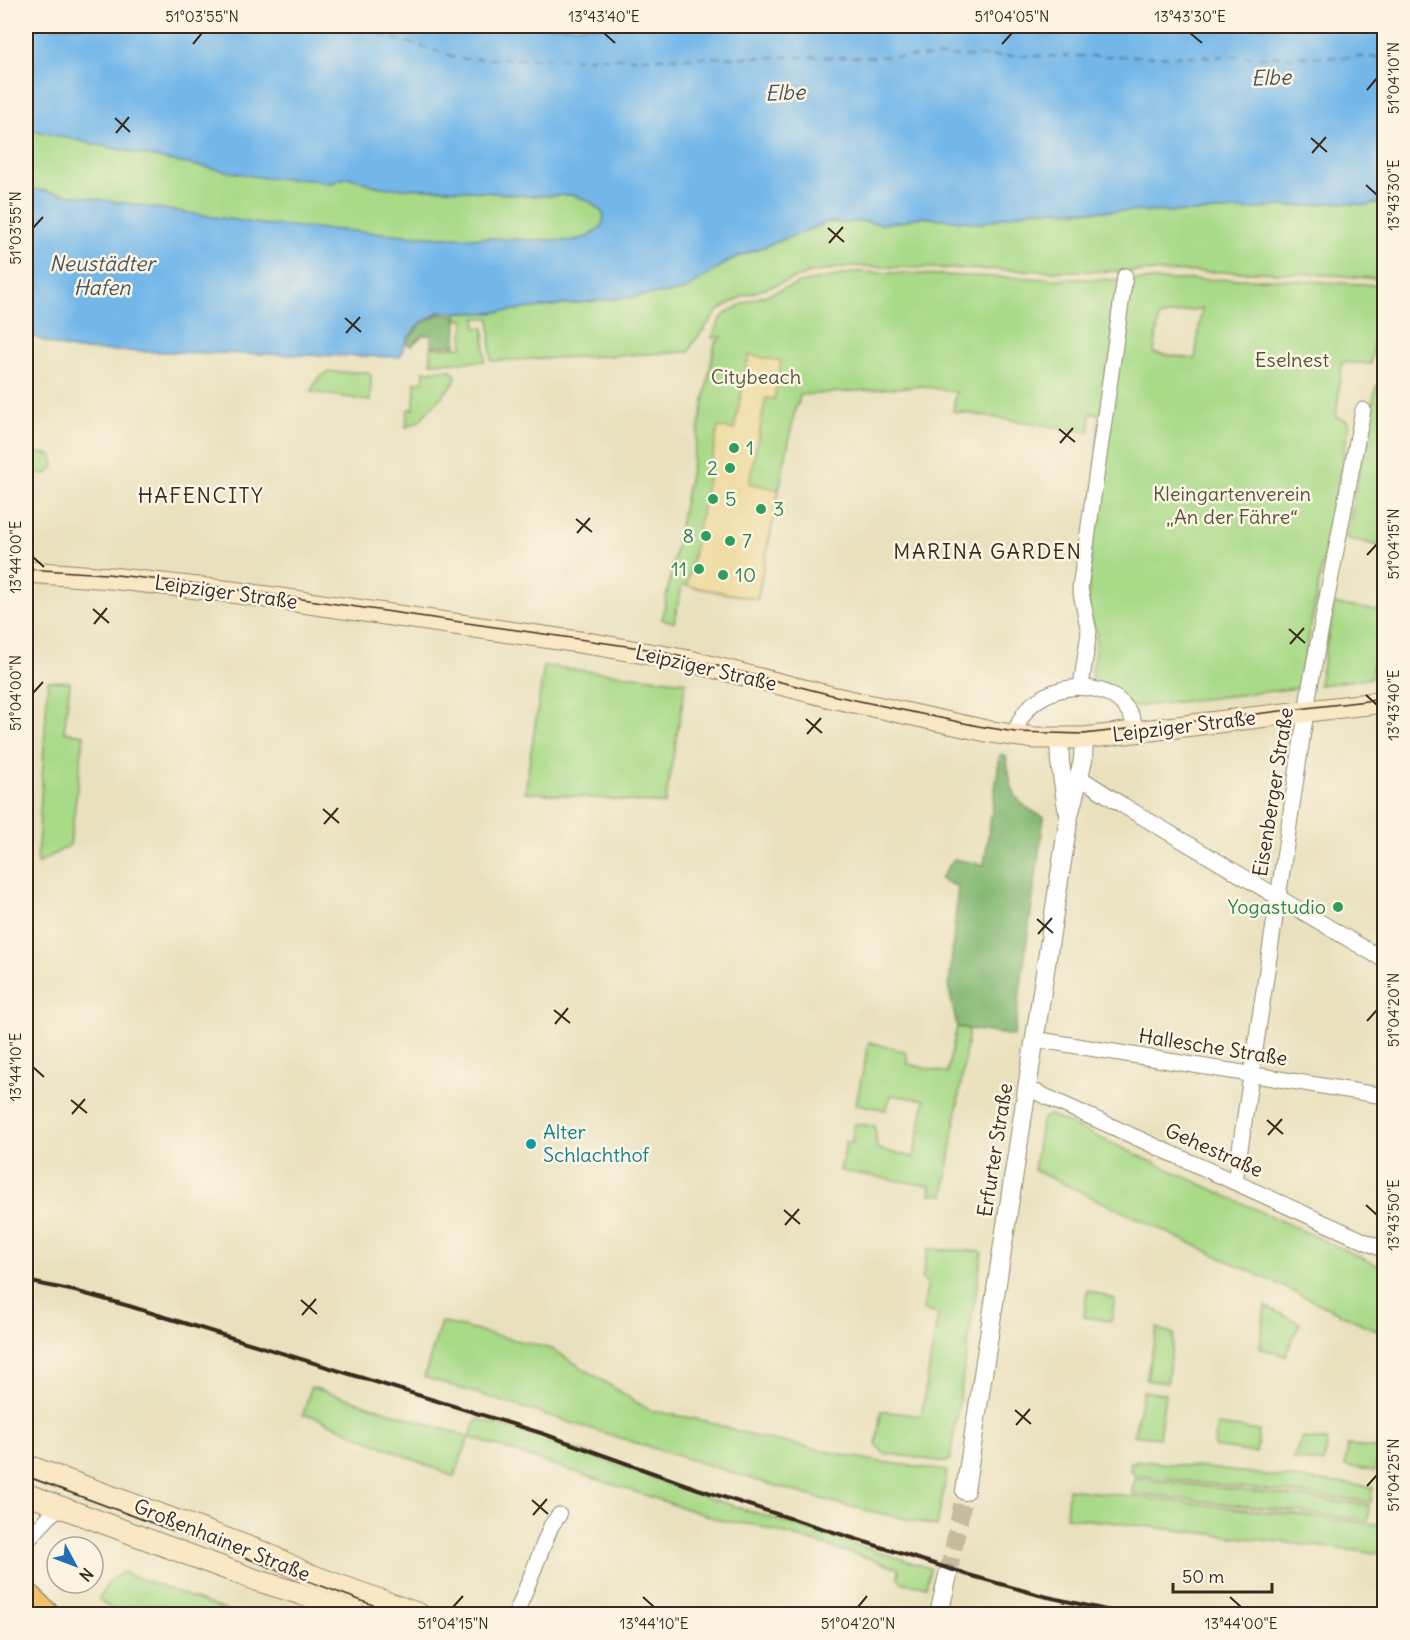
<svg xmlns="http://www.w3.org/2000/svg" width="1410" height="1640" font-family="Delius,sans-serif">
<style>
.green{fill:#a9da88;stroke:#728253;stroke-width:1.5;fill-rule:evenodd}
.forest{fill:#86ba74;stroke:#607249;stroke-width:1.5}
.sand{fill:#eeda9e;stroke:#94825e;stroke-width:1.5}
.water{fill:#73b7e9;stroke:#577084;stroke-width:1.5}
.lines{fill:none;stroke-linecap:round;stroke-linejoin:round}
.ferry{stroke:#4c545b;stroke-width:1.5;stroke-dasharray:8 6;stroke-linecap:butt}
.tertiary-tunnel{stroke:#c6bc9d;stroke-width:18;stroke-dasharray:18 9;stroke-linecap:butt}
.minor-casing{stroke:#92866e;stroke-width:17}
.tertiary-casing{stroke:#92866e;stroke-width:20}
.secondary-casing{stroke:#92866e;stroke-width:23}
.primary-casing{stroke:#92866e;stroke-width:25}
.minor{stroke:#fff;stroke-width:15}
.tertiary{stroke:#fff;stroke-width:18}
.secondary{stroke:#fae7c3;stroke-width:21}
.primary{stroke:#f3c26a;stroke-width:22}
.tram{stroke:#3b2a1e;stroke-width:1.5}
.rail{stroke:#3b2a1e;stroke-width:4}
.ticks{fill:none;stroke:#3b2a1e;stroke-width:2}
.leisure-dot{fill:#2e9e5b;stroke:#fcf5e5;stroke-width:2}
.culture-dot{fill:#0f9aa8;stroke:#fcf5e5;stroke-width:2}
.labels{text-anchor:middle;stroke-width:5;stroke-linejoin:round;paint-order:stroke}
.park-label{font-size:20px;fill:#565638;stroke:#fcf5e5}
.leisure-label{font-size:20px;fill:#27864d;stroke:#fcf5e5;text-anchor:start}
.street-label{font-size:20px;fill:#3b2a1e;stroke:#fcf5e5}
.culture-label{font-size:20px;fill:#0d838f;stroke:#fcf5e5;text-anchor:start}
.water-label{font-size:21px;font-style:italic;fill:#4c545b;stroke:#fcf5e5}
.neighbourhood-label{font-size:21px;letter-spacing:1.5px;fill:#3b2a1e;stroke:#fcf5e5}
.neatline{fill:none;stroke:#3b2a1e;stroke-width:2}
.ticks-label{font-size:15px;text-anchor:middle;fill:#3b2a1e}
</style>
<rect width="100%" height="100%" fill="#fcf5e5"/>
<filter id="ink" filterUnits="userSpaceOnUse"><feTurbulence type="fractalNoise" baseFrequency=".0167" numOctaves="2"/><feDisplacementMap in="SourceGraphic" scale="12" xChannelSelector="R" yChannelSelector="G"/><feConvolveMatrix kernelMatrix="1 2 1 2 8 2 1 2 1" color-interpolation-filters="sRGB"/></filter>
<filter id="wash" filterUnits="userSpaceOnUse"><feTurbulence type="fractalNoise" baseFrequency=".008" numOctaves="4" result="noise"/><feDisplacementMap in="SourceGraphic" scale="24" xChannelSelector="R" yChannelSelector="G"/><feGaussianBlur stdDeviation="1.35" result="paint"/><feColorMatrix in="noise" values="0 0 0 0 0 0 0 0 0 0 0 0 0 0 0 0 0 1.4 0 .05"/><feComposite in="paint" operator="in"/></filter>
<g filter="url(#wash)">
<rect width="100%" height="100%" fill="#e9e1bd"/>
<g class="green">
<polygon points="26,129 177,162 269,178 305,179 331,183 348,177 376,186 391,188 449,189 529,196 574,195 589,201 602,212 604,216 603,226 587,237 571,241 417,236 260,224 26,188"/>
<polygon points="1335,202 1365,205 1384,202 1384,274 1381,279 1333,275 1257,272 1058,271 849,266 810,273 743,296 719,310 693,343 689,352 491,361 490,318 476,318 476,328 484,328 485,361 431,363 431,348 462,347 464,320 457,319 457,312 489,313 683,291 732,259 828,222 848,223 860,221 883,224 922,217 981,223 1033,210 1195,212 1260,209 1274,206 1306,206"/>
<path d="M858,272L1052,279L1148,280L1271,279L1377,285L1380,286L1371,364L1342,362L1336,417L1346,420L1349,424L1299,688L1133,707L1091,683L1097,632L1088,615L1089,577L1100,414L1091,413L1089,432L953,411L956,392L922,386L800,395L798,405H796L757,599L682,585L674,622L662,620L715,343L722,337L712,338L720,320L727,312L749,301L800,283ZM1202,308L1195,359L1154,353L1159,317Z"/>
<polygon points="451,370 456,376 454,383 418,422 406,427 408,409 414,409 415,382 423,382 424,371"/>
<path d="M329,372H368L371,376L370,401L311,392C314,383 320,376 329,372Z"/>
<polygon points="1376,386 1384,387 1384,547 1346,538"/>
<polygon points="27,452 49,454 54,460 53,468 46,474 26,472"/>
<polygon points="1384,603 1384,639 1377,641 1371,678 1319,685 1334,604 1382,611"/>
<polygon points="544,666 686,682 665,804 525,792"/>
<polygon points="48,681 70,682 64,732 84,735 70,845 37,864"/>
<polygon points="957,1027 969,1029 944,1195 930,1194 931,1186 840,1171 846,1142 852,1143 854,1124 875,1126 877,1149 914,1157 925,1100 891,1095 886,1110 856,1104 869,1042 906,1052 908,1064 947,1073"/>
<polygon points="1050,1115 1384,1268 1384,1334 1034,1170 1041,1122 1045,1117"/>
<polygon points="928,1249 980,1251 982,1253 950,1459 946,1462 884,1453 876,1445 881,1411 921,1416 938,1314 923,1310 928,1282 922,1280"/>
<polygon points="1087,1290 1115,1299 1111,1321 1084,1317"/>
<polygon points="1265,1306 1300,1323 1285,1356 1260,1348"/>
<polygon points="441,1322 552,1349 649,1410 706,1421 753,1436 874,1461 941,1470 947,1472 937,1526 839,1504 759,1481 424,1377"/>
<polygon points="1157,1328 1174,1334 1167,1383 1146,1380"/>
<polygon points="311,1387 469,1437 478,1419 584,1452 684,1490 926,1567 930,1569 926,1586 904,1583 898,1579 899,1569 868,1558 755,1525 723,1521 469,1437 454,1477 313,1416 303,1415"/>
<polygon points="1143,1391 1165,1394 1159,1438 1134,1435"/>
<polygon points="1217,1425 1259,1431 1256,1453 1214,1447"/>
<polygon points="1302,1438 1327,1441 1324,1463 1293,1459"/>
<polygon points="1348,1445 1378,1449 1375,1471 1345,1466"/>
<polygon points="1135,1460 1373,1487 1371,1502 1134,1475 1134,1472 1130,1472 1131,1462 1135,1463"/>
<polygon points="1134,1478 1369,1505 1368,1520 1132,1493"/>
<polygon points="1068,1489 1384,1525 1384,1554 1066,1517"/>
<polygon points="122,1572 236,1614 116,1614 99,1599 108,1583"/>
</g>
<g class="forest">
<polygon points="439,314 457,315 456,345 431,346 431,335 423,335 411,346 406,343 421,324"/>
<path d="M1000,755L1006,756C1012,790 1010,802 1044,817L1014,1036L957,1027L949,989L958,887L940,879L954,859L984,865Z"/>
</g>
<polygon class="sand" points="749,355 781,361 774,399 766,398 749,483 779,490 757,599 687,586 718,427 734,430"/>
<polygon class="water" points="26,26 1384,26 1384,202 1365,205 1335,202 1306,206 1274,206 1260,209 1195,212 1033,210 981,223 922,217 909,219 904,222 893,222 883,224 860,221 848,223 829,222 732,259 683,291 489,313 439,312 419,324 407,339 400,357 77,350 55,345 26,334 26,188 260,224 417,236 571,241 587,237 602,226 604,216 602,212 589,201 574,195 529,196 449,189 391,188 376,186 348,177 331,183 305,179 264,178 177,162 26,129"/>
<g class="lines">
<polyline class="ferry" points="353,26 462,59 1000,56 1384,57"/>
</g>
</g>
<g filter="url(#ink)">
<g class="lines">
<polyline class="tertiary-tunnel" points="948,1575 965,1491"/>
<g class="minor-casing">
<g id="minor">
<polyline points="1081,686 1089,632 1080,588 1125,276"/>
<path d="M1015,736C1025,675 1127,669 1136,732"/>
<polyline points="1079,777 1124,806 1384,960"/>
<polyline points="1034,1039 1384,1096"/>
<polyline points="1027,1088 1384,1250"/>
<polyline points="1235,1182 1310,686 1363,410"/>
<polyline points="26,1542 59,1506"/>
<polyline points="516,1614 551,1526 559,1515"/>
</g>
</g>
<g class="tertiary-casing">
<g id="tertiary">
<polyline points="1059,739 1060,762 1067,808"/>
<polyline points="965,1491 1069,816 1083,760 1084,738"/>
<polyline points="939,1614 948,1575"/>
</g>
</g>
<g class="secondary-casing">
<g id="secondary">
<polyline points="26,572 111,578 232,592 593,644 689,661 831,697 991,732 1035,738 1084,738 1384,702"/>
<polyline points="26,1465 265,1553 308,1574 419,1614"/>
<polyline points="26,1494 256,1580 301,1594 357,1614"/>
</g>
</g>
<g class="primary-casing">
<polyline id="primary" points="26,1593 48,1614"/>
</g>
<use href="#minor" class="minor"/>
<use href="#tertiary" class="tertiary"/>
<use href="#secondary" class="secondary"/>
<use href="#primary" class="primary"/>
<g class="tram">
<polyline points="26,569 107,574 198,584 654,650 836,696 978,726 1015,732 1084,734 1384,699"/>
<polyline points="26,1476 397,1614"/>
</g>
<polyline class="rail" points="26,1281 75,1291 129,1306 541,1433 698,1489 969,1575 1039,1595 1124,1614"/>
</g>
</g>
<path class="ticks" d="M604,33L615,43M1190,33L1202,43M193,44L202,33M1002,44L1012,33M1367,90L1377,78M115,118L130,132M116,133L129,117M1311,138L1327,152M1312,153L1326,137M1366,185L1377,195M33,228L43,217M828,228L844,242M829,243L843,227M345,318L361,332M346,333L360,317M1059,429L1075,442M1060,443L1073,428M576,519L592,532M577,533L590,518M1367,555L1377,544M33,557L44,567M93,609L109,623M94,624L107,608M1289,629L1305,643M1290,644L1304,628M33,693L43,682M1366,695L1377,705M806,719L822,733M807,734L821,718M323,809L339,823M324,824L338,808M1037,919L1053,933M1038,934L1052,918M554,1010L570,1023M1367,1021L1377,1010M555,1024L568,1008M33,1067L44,1077M71,1100L87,1113M72,1114L85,1099M1267,1120L1283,1134M1268,1135L1282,1119M1366,1205L1377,1215M784,1210L800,1224M785,1225L799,1209M301,1300L317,1314M302,1315L316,1299M1015,1410L1031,1424M1016,1425L1030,1409M1367,1486L1377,1475M532,1500L548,1514M533,1515L547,1499M643,1597L654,1607M1230,1597L1241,1607M453,1607L463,1596M858,1607L867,1596"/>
<g class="leisure-dot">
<circle cx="734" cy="448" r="6"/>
<circle cx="730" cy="468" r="6"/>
<circle cx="713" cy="499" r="6"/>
<circle cx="761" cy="509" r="6"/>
<circle cx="706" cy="536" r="6"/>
<circle cx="730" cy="541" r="6"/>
<circle cx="699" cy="569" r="6"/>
<circle cx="723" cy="575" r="6"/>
<circle cx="1338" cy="907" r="6"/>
</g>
<circle class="culture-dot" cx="531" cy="1144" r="6"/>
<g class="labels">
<g class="park-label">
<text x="1292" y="367">Eselnest</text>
<text x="756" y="384">Citybeach</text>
<text x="1232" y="501">Kleingartenverein<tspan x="1232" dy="23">„An der Fähre“</tspan></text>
</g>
<g class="leisure-label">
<text x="746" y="455">1</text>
<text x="718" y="475" text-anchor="end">2</text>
<text x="725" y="506">5</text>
<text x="773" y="516">3</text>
<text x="694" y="543" text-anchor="end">8</text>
<text x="742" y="548">7</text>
<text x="687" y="576" text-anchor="end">11</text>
<text x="735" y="582">10</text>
<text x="1326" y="914" text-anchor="end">Yogastudio</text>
</g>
<g class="street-label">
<text transform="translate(226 592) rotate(8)" y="7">Leipziger Straße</text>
<text transform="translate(706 668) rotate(13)" y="7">Leipziger Straße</text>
<text transform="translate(1184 726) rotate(-7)" y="7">Leipziger Straße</text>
<text transform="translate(1273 792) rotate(-81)" y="7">Eisenberger Straße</text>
<text transform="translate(1213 1047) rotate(9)" y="7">Hallesche Straße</text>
<text transform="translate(995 1150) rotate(-81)" y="7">Erfurter Straße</text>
<text transform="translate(1214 1150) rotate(24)" y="7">Gehestraße</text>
<text transform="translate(222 1540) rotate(22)" y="7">Großenhainer Straße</text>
</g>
<g class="culture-label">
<text x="543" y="1139">Alter<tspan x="543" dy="23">Schlachthof</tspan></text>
</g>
<g class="water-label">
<text transform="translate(1271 78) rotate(-2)" y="7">Elbe</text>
<text transform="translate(785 93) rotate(-2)" y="7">Elbe</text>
<text x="102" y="271">Neustädter<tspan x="102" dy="24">Hafen</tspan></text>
</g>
<g class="neighbourhood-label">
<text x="201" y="503">HAFENCITY</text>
<text x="988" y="559">MARINA GARDEN</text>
</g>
</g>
<rect width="1410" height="1640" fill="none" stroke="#fcf5e5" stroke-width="66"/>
<g transform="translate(75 1565) rotate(131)"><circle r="28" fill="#fcf5e5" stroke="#afa495" stroke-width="1.5"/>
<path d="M0-4.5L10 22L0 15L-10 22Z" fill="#1f6fb2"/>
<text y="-9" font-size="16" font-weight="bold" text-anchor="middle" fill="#3b2a1e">N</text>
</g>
<path d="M1173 1583v9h99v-9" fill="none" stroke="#3b2a1e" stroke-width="3"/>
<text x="1182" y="1583" font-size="18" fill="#3b2a1e" stroke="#fcf5e5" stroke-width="4.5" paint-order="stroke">50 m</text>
<rect x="33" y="33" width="1344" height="1574" class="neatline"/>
<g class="ticks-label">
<text x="202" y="22">51°03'55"N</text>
<text x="604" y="22">13°43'40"E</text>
<text x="1012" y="22">51°04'05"N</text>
<text x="1190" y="22">13°43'30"E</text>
<text transform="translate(1394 78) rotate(-90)" y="5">51°04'10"N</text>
<text transform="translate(1394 195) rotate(-90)" y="5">13°43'30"E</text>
<text transform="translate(16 228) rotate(-90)" y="5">51°03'55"N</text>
<text transform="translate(1394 544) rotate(-90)" y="5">51°04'15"N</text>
<text transform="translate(16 557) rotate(-90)" y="5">13°44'00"E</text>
<text transform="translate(16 693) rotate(-90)" y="5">51°04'00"N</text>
<text transform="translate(1394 705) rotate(-90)" y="5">13°43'40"E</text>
<text transform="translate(1394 1010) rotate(-90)" y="5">51°04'20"N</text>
<text transform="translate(16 1067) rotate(-90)" y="5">13°44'10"E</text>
<text transform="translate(1394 1215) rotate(-90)" y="5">13°43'50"E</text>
<text transform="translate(1394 1475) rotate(-90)" y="5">51°04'25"N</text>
<text x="453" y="1629">51°04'15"N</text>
<text x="654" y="1629">13°44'10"E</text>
<text x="858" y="1629">51°04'20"N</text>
<text x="1241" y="1629">13°44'00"E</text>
</g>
</svg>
